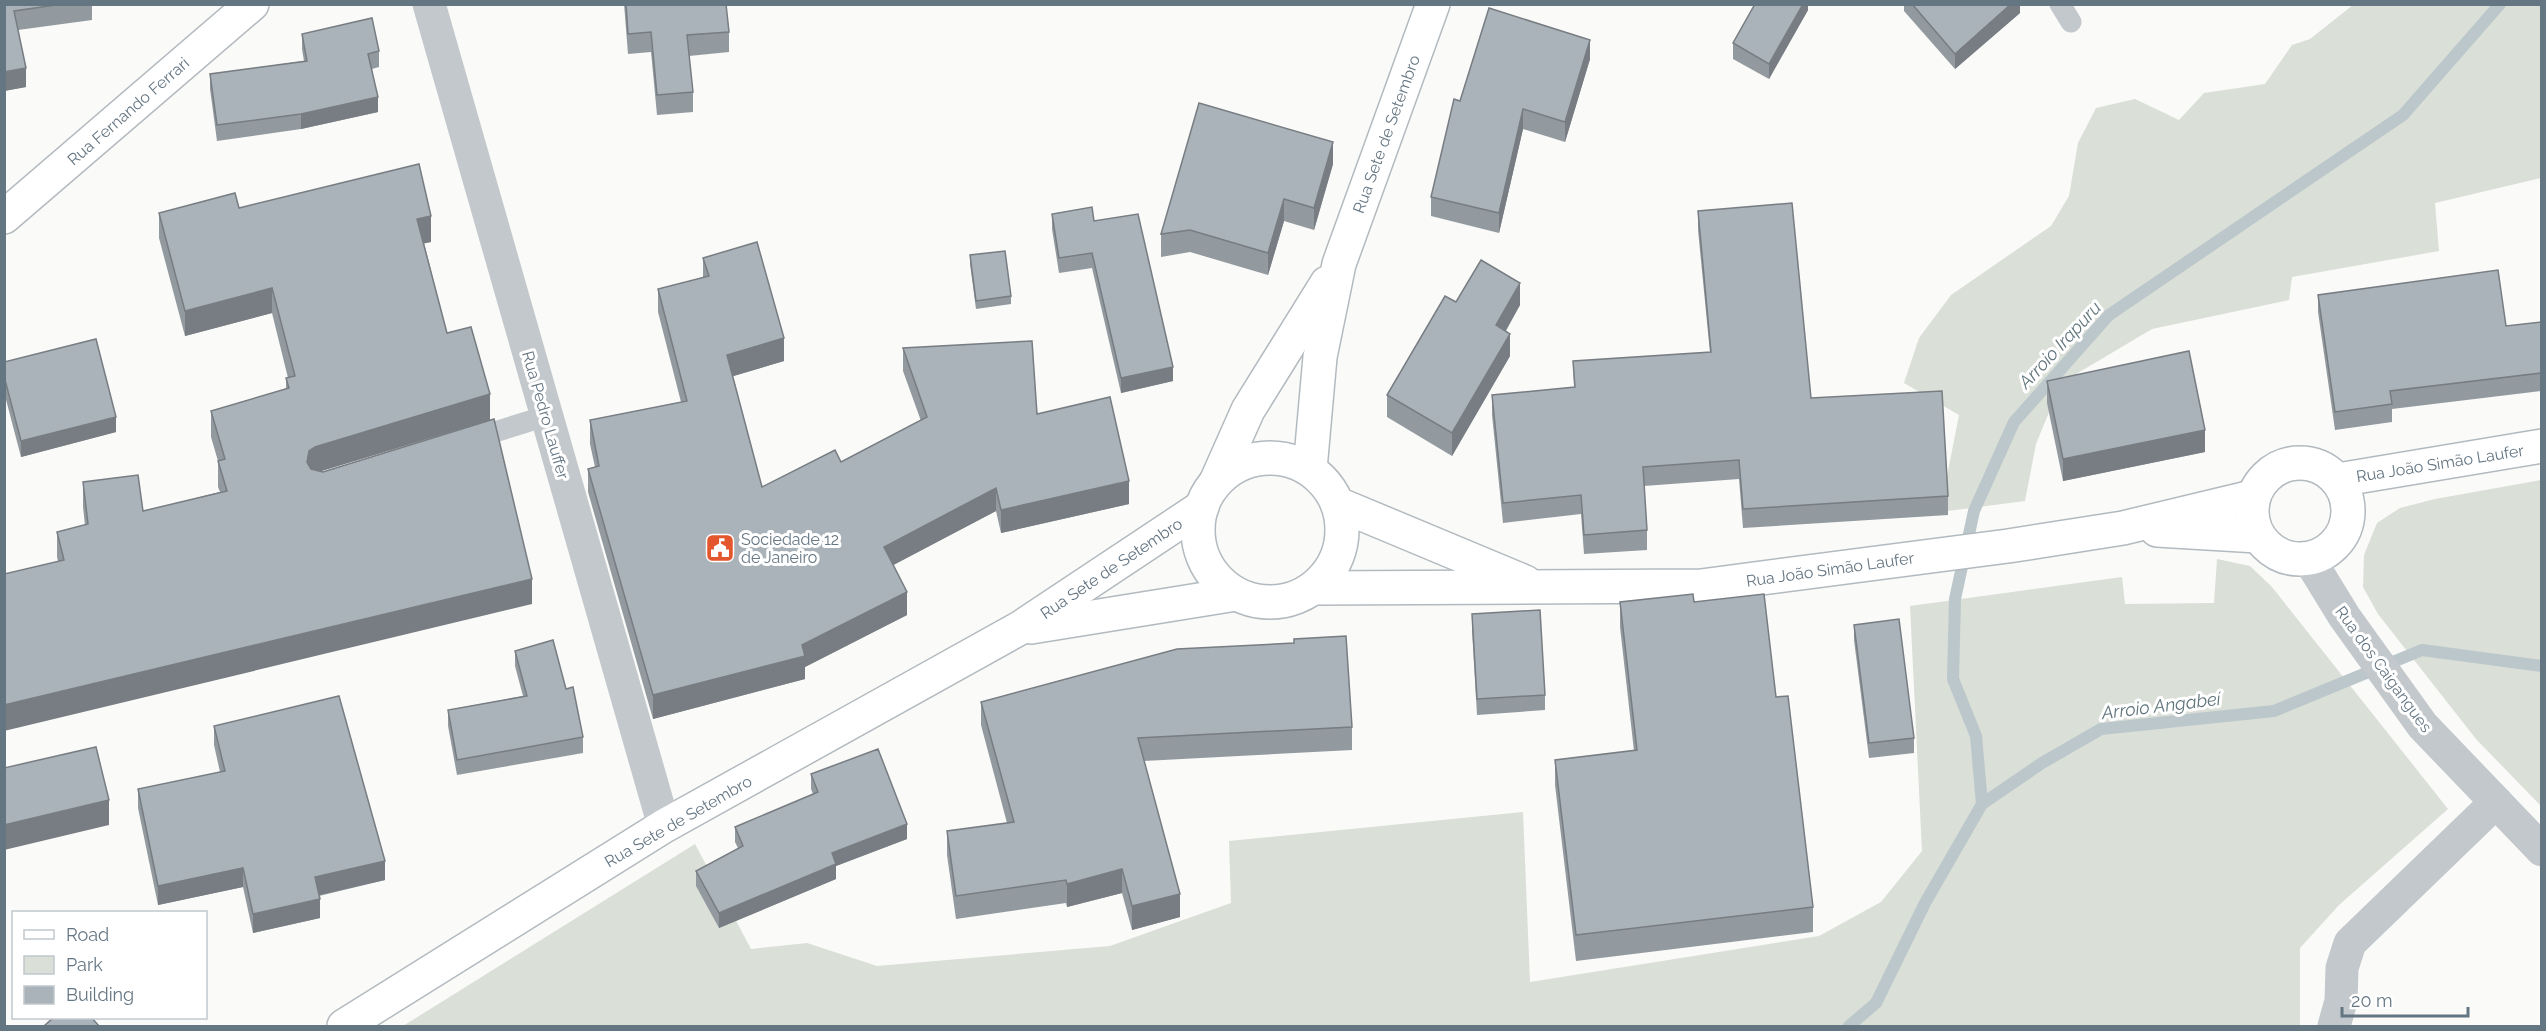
<svg xmlns="http://www.w3.org/2000/svg" width="2546" height="1031" font-family="Raleway,sans-serif">
<style>
.green{fill:#dadfd7}
.lines{fill:none;stroke-linecap:round;stroke-linejoin:round}
.stream{stroke:#bbc7cb;stroke-width:12}
.secondary-casing{stroke:#b3babf;stroke-width:36}
.service{stroke:#c3c8cc;stroke-width:21}
.minor{stroke:#c3c8cc;stroke-width:33}
.tertiary{stroke:#c3c8cc;stroke-width:33}
.secondary{stroke:#fff;stroke-width:33}
.wall{fill:#929a9f}
.shaded-wall{fill:#777d82}
.building{fill:#aab3b9;stroke:#777d82;stroke-width:1.5}
.labels{text-anchor:middle;stroke-width:6;stroke-linejoin:round;paint-order:stroke}
.street-label{font-size:16px;fill:#657683;stroke:#fff}
.poi-label{font-size:16px;fill:#657683;stroke:#fff;text-anchor:start}
.water-label{font-size:18px;font-style:italic;fill:#60757c;stroke:#fff}
</style>
<rect width="100%" height="100%" fill="#fafaf8"/>
<g class="green">
<polygon points="2353,5 2541,5 2541,178 2435,203 2439,251 2292,277 2289,300 2152,329 2061,383 2036,444 2025,501 1940,512 1959,415 1904,383 1919,338 1951,295 2051,226 2069,196 2078,143 2096,108 2135,99 2179,120 2204,93 2265,84 2292,45 2310,39"/>
<polygon points="2541,480 2542,480 2541,806 2476,739 2378,614 2363,587 2364,555 2377,523 2400,508 2435,499"/>
<polygon points="2217,559 2250,566 2272,587 2448,809 2339,905 2300,948 2300,1026 403,1026 695,844 751,949 807,943 877,966 1110,946 1231,903 1229,841 1523,812 1530,982 1819,936 1881,902 1922,851 1910,606 2122,577 2125,604 2214,603"/>
</g>
<g class="lines">
<g class="stream">
<polyline points="1982,804 1976,736 1953,679 1955,599 1974,511 2014,422 2109,315 2403,115 2500,4"/>
<polyline points="1849,1026 1876,1003 1925,903 1982,804 2042,763 2101,729 2274,711 2422,650 2542,666"/>
</g>
<g class="secondary-casing">
<g id="secondary">
<polyline points="4,217 252,4"/>
<circle cx="1270" cy="530" r="72"/>
<circle cx="2300" cy="511" r="48"/>
<polyline points="1310,469 1320,357 1339,264 1433,4"/>
<polyline points="2338,480 2542,446"/>
<polyline points="1216,482 1248,410 1327,283"/>
<polyline points="1338,504 1525,582"/>
<polyline points="2157,530 2258,536"/>
<polyline points="1314,588 1701,586 2008,546 2123,528 2252,497"/>
<polyline points="1031,627 1236,594"/>
<polyline points="344,1026 664,826 1020,628 1202,507"/>
</g>
</g>
<g class="service">
<polyline points="2060,4 2071,22"/>
<polyline points="469,440 546,416"/>
</g>
<polyline class="minor" points="2334,1026 2341,1001 2342,968 2350,943 2496,802"/>
<g class="tertiary">
<polyline points="429,4 664,826"/>
<polyline points="2309,559 2344,616 2423,726 2542,850"/>
</g>
<use href="#secondary" class="secondary"/>
</g>
<g class="wall">
<polygon points="4,4 92,4 92,20 18,30 26,87 4,91"/>
<polygon points="624,4 726,4 729,32 729,52 689,56 693,92 693,112 657,115 651,52 628,54"/>
<polygon points="1808,4 1808,10 1769,79 1733,59 1733,43"/>
<polygon points="1904,4 2020,4 2020,13 1955,69 1904,11"/>
<polygon points="302,34 379,51 379,67 372,69 378,112 301,129 217,141 210,89 210,74 304,61 302,49"/>
<polygon points="1590,59 1565,142 1523,129 1499,233 1431,216 1431,197 1460,101"/>
<polygon points="1333,164 1314,230 1284,221 1268,275 1190,252 1161,257 1161,234"/>
<polygon points="239,208 431,242 424,243 447,333 490,420 321,471 532,604 58,561 57,557 57,532 85,525 83,507 83,482 143,511 220,492 218,487 218,461 211,437 211,411 286,389 286,378 288,378 272,313 185,336 159,238 159,213"/>
<polygon points="1698,211 1811,398 1948,496 1948,515 1743,528 1739,479 1644,486 1647,530 1647,550 1584,554 1581,514 1503,523 1492,415 1492,395 1574,387 1573,361 1710,353 1698,230"/>
<polygon points="1052,214 1094,221 1173,381 1121,393 1092,268 1059,273 1052,229"/>
<polygon points="970,255 1011,296 1011,304 976,309 970,264"/>
<polygon points="703,258 784,361 733,376 762,487 841,462 921,421 903,371 903,348 1037,414 1129,504 1001,533 996,511 893,565 907,615 805,667 805,679 653,719 588,492 588,469 595,467 590,444 590,420 681,402 658,312 658,289 703,278"/>
<polygon points="2318,295 2506,326 2541,322 2541,391 2392,409 2392,422 2335,430 2318,312"/>
<polygon points="1456,302 1520,305 1506,331 1510,356 1452,456 1387,417 1387,395"/>
<polygon points="4,362 116,432 21,457 4,392"/>
<polygon points="2047,381 2205,452 2063,481 2047,403"/>
<polygon points="1620,602 1694,602 1776,697 1813,907 1813,932 1576,961 1555,785 1555,760 1634,751 1620,627"/>
<polygon points="1472,614 1545,695 1545,710 1477,715 1472,630"/>
<polygon points="1854,625 1914,738 1914,753 1869,758 1854,640"/>
<polygon points="515,651 566,689 583,737 583,753 457,775 448,726 448,710 523,696 515,666"/>
<polygon points="981,702 1352,727 1352,750 1144,761 1180,917 1132,930 1122,893 1067,907 1066,903 956,919 947,855 947,831 1007,823 981,725"/>
<polygon points="214,726 385,880 319,896 320,918 253,933 243,887 158,905 138,808 138,789 220,772 214,745"/>
<polygon points="811,774 907,839 836,866 836,879 719,928 696,886 696,871 738,848 735,842 735,827 813,794 811,789"/>
</g>
<g class="shaded-wall">
<polygon points="1803,4 1808,4 1808,10 1769,79 1769,64"/>
<polygon points="2011,4 2020,4 2020,13 1955,69 1955,54"/>
<polygon points="1590,40 1590,59 1565,142 1565,122"/>
<polygon points="26,68 26,87 4,91 4,72"/>
<polygon points="378,97 378,112 301,129 301,114"/>
<polygon points="1523,109 1523,129 1499,233 1499,213"/>
<polygon points="1333,142 1333,164 1314,230 1314,208"/>
<polygon points="1284,199 1284,221 1268,275 1268,253"/>
<polygon points="431,216 431,242 417,245 417,219"/>
<polygon points="1520,283 1520,305 1496,347 1496,325"/>
<polygon points="272,288 272,313 185,336 185,311"/>
<polygon points="1510,334 1510,356 1452,456 1452,433"/>
<polygon points="784,338 784,361 727,378 727,355"/>
<polygon points="1173,367 1173,381 1121,393 1121,378"/>
<polygon points="490,394 490,420 315,473 309,477 307,462 309,451 315,447"/>
<polygon points="116,417 116,432 21,457 21,441"/>
<polygon points="2205,430 2205,452 2063,481 2063,459"/>
<polygon points="1129,481 1129,504 1001,533 1001,510"/>
<polygon points="996,488 996,511 884,570 884,547"/>
<polygon points="532,579 532,604 4,731 4,705"/>
<polygon points="907,592 907,615 805,667 805,679 653,719 653,695 802,645"/>
<polygon points="109,800 109,825 4,850 4,825"/>
<polygon points="907,824 907,839 836,866 836,879 719,928 719,913 832,853"/>
<polygon points="385,861 385,880 315,896 315,877"/>
<polygon points="243,868 243,887 158,905 158,886"/>
<polygon points="1122,869 1122,893 1067,907 1067,884"/>
<polygon points="1180,894 1180,917 1132,930 1132,906"/>
<polygon points="320,899 320,918 253,933 253,914"/>
</g>
<g class="building">
<polygon points="4,4 63,4 14,11 26,68 4,72"/>
<polygon points="626,4 726,4 729,32 687,35 693,92 657,95 651,32 628,34"/>
<polygon points="1755,4 1803,4 1769,64 1733,43"/>
<polygon points="1912,4 2011,4 1955,54"/>
<polygon points="1489,8 1590,40 1565,122 1523,109 1499,213 1431,197 1454,99 1460,101"/>
<polygon points="372,18 379,51 368,54 378,97 301,114 217,125 210,74 307,61 302,34"/>
<polygon points="1199,103 1333,142 1314,208 1284,199 1268,253 1190,230 1161,234"/>
<polygon points="419,164 431,216 417,219 447,333 471,327 490,394 315,447 309,451 307,462 311,469 323,472 494,419 532,579 4,705 4,574 64,560 57,532 88,524 83,482 138,475 143,511 227,491 218,461 225,459 211,411 289,388 286,378 295,376 272,288 185,311 159,213 235,193 239,208"/>
<polygon points="1792,203 1811,398 1942,391 1948,496 1743,509 1739,460 1643,467 1647,530 1584,535 1581,495 1503,503 1492,395 1575,387 1573,361 1711,352 1698,211"/>
<polygon points="1092,207 1094,221 1138,214 1173,367 1121,378 1092,253 1059,258 1052,214"/>
<polygon points="757,242 784,338 727,355 762,487 835,450 841,462 927,417 903,348 1032,341 1037,414 1110,397 1129,481 1001,510 996,488 884,547 907,592 802,645 805,656 653,695 588,469 599,466 590,420 687,401 658,289 709,276 703,258"/>
<polygon points="1005,251 1011,296 976,301 970,255"/>
<polygon points="1481,260 1520,283 1496,325 1510,334 1452,433 1387,395 1445,296 1456,302"/>
<polygon points="2498,270 2506,326 2541,322 2541,373 2390,391 2392,404 2335,412 2318,295"/>
<polygon points="96,339 116,417 21,441 4,376 4,362"/>
<polygon points="2189,351 2205,430 2063,459 2047,381"/>
<polygon points="1693,594 1694,602 1764,594 1776,697 1788,696 1813,907 1576,935 1555,760 1637,750 1620,602"/>
<polygon points="1540,610 1545,695 1477,699 1472,614"/>
<polygon points="1899,619 1914,738 1869,743 1854,625"/>
<polygon points="1346,636 1352,727 1138,738 1180,894 1132,906 1122,869 1067,884 1066,880 956,896 947,831 1014,822 981,702 1177,649 1294,643 1294,639"/>
<polygon points="553,640 566,689 573,687 583,737 457,760 448,710 527,696 515,651"/>
<polygon points="339,696 385,861 315,877 320,899 253,914 243,868 158,886 138,789 225,771 214,726"/>
<polygon points="96,747 109,800 4,825 4,768"/>
<polygon points="878,749 907,824 832,853 836,864 719,913 696,871 743,846 735,827 818,792 811,774"/>
<polygon points="54,1017 91,1017 99,1026 44,1026"/>
</g>
<defs>
<g id="civic-square" transform="scale(1.5)"><rect x="-9" y="-9" width="18" height="18" rx="4" fill="#e4572e" stroke="#fff"/><path d="M-.6-6.5H3V-4.5H.6V-3L4-1V1h2V6H-6V1h2V-1L-.6-3ZM-1.2 2.5V6h2.4V2.5Z" fill="#fff"/></g>
</defs>
<g fill-rule="evenodd">
<use href="#civic-square" x="720" y="548"/>
</g>
<g class="labels">
<g class="street-label">
<text transform="translate(128 111) rotate(-41)" y="6">Rua Fernando Ferrari</text>
<text transform="translate(1386 134) rotate(-70)" y="6">Rua Sete de Setembro</text>
<text transform="translate(546 415) rotate(74)" y="6">Rua Pedro Lauffer</text>
<text transform="translate(2440 463) rotate(-9)" y="6">Rua João Simão Laufer</text>
<text transform="translate(1111 568) rotate(-34)" y="6">Rua Sete de Setembro</text>
<text transform="translate(1830 569) rotate(-8)" y="6">Rua João Simão Laufer</text>
<text transform="translate(2384 669) rotate(54)" y="6">Rua dos Caigangues</text>
<text transform="translate(678 821) rotate(-30)" y="6">Rua Sete de Setembro</text>
</g>
<g class="poi-label">
<text x="741" y="545">Sociedade 12<tspan x="741" dy="18">de Janeiro</tspan></text>
</g>
<g class="water-label">
<text transform="translate(2060 345) rotate(-47)" y="6">Arroio Irapuru</text>
<text transform="translate(2161 706) rotate(-7)" y="6">Arroio Angabeí</text>
</g>
</g>
<rect width="2546" height="1031" fill="none" stroke="#657683" stroke-width="12"/>
<rect x="12" y="911" width="195" height="108" fill="#ffffff" stroke="#c1c8cd" stroke-width="1.5"/>
<rect x="24" y="930" width="30" height="9" fill="#ffffff" stroke="#c1c8cd" stroke-width="1.5"/>
<text x="66" y="941" font-size="18" fill="#657683">Road</text>
<rect x="24" y="956" width="30" height="18" fill="#dadfd7" stroke="#c1c8cd" stroke-width="1.5"/>
<text x="66" y="971" font-size="18" fill="#657683">Park</text>
<rect x="24" y="986" width="30" height="18" fill="#aab3b9" stroke="#c1c8cd" stroke-width="1.5"/>
<text x="66" y="1001" font-size="18" fill="#657683">Building</text>
<path d="M2342 1007v9h126v-9" fill="none" stroke="#657683" stroke-width="3"/>
<text x="2351" y="1007" font-size="18" fill="#657683" stroke="#ffffff" stroke-width="4.5" paint-order="stroke">20 m</text>
</svg>
